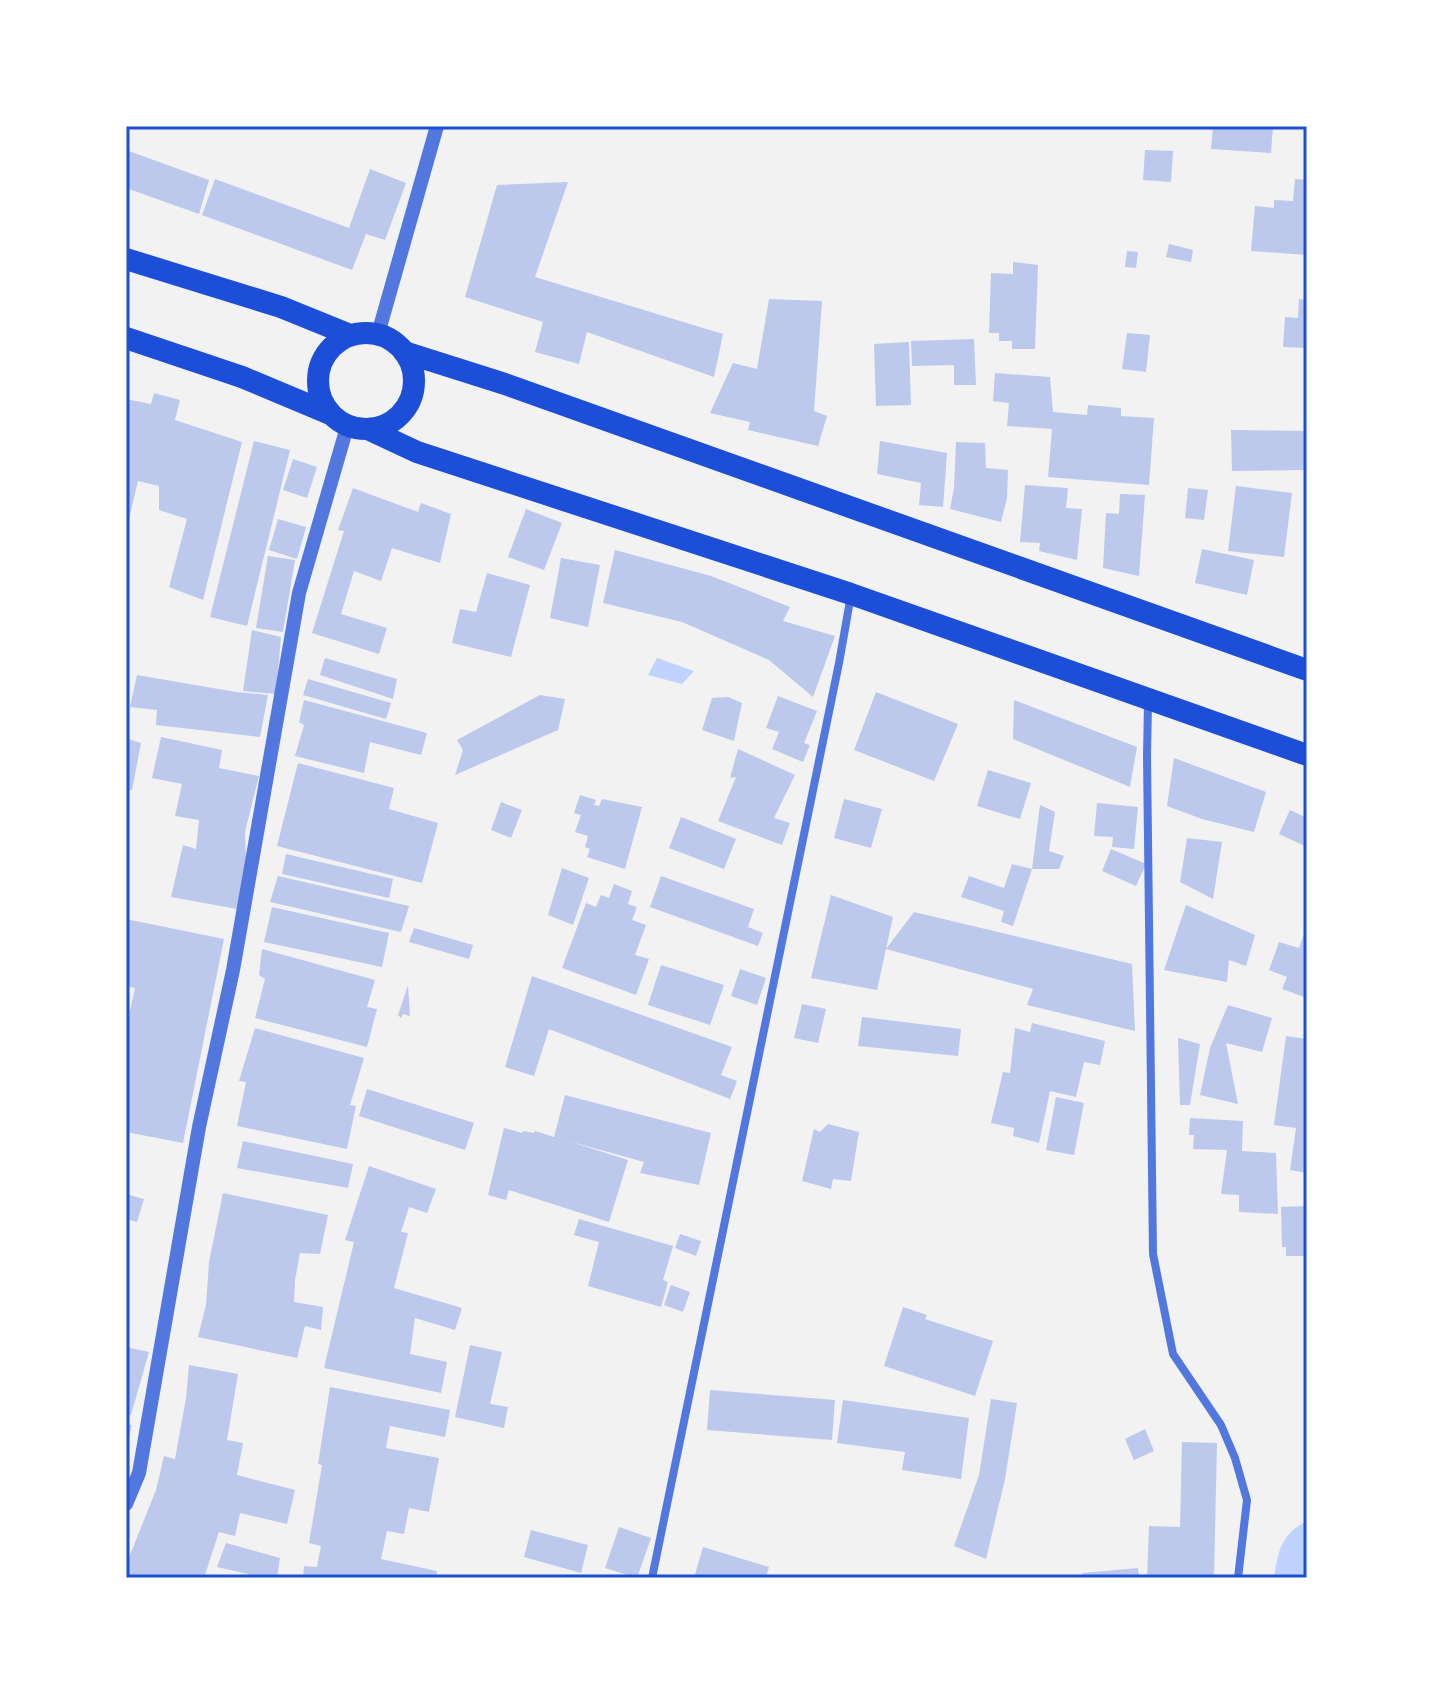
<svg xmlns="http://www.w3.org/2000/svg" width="1433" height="1704" font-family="'Roboto Condensed',sans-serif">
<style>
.water{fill:#bfd3fe}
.building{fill:#bdc9ec}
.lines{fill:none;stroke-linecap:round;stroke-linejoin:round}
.minor{stroke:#5277de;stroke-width:8}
.tertiary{stroke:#5277de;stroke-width:14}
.trunk{stroke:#1d4ed8;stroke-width:22}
.neatline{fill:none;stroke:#1d4ed8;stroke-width:3}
</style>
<rect width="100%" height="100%" fill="#f2f2f2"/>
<g class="water">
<polygon points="657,658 694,671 682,684 648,675"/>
<path d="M1307,1521V1578H1274C1278,1551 1281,1534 1307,1521Z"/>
</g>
<g class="building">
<polygon points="1213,126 1273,126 1271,153 1211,149"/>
<polygon points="126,150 209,180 199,214 126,188"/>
<polygon points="1145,150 1173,151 1171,182 1143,180"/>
<polygon points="370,169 406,183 385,240 366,234 352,270 202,215 215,179 349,228"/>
<polygon points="1295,179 1307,180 1307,255 1251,251 1255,206 1274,208 1274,200 1293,201"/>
<polygon points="568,182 535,277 723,334 714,377 587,332 579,364 535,352 543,322 465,297 497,185"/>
<polygon points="1169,244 1193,250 1191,262 1166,257"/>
<polygon points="1127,251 1138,252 1136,268 1125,267"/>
<polygon points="1013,262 1038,265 1035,349 1012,349 1012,341 999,341 999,333 989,333 991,273 1013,274"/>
<polygon points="769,299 822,301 814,411 827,416 818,446 748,430 750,422 710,413 733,363 757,369"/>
<polygon points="1299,299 1307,300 1307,348 1283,347 1285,317 1298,318"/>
<polygon points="1127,333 1150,335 1146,372 1122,369"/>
<polygon points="974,339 976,385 954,385 954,365 912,366 911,341"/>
<polygon points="909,342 911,405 876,406 874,344"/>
<polygon points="995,373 1050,377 1053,412 1087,415 1088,405 1121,408 1121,416 1154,418 1149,485 1048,477 1052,429 1007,426 1009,403 993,401"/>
<polygon points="154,393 180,400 175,420 242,442 203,600 169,587 187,519 159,510 159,486 138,481 126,532 126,399 151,404"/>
<polygon points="1231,430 1307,431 1307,470 1232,471"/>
<polygon points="254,441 290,450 247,626 210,617"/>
<polygon points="880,441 947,453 943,507 919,505 921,483 877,474"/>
<polygon points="956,442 985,443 986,468 1008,470 1007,498 1001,522 950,509 954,488"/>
<polygon points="293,459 317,467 307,498 283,490"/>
<polygon points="1025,485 1068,488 1066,508 1082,509 1077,560 1039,551 1040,543 1020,542"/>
<polygon points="1236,486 1292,493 1284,557 1228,551"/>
<polygon points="353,488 418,512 421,503 451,514 440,563 392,548 381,581 354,571 341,614 387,628 379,654 312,633 344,531 338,530"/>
<polygon points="1188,488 1208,490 1204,520 1185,518"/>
<polygon points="1120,494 1145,495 1139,576 1103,568 1106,513 1119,514"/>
<polygon points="526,509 562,523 544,570 508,557"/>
<polygon points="278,519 306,527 297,559 269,550"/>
<polygon points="1202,549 1254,560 1247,595 1195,583"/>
<polygon points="615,550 711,576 790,607 783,621 835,636 813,697 769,660 682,622 603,603"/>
<polygon points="268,556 295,560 283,632 256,628"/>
<polygon points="561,558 600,565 588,627 550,618"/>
<polygon points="487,573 530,585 511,657 452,643 460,609 476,612"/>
<polygon points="252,630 281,637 276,694 243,691"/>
<polygon points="325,658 397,679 393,699 320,675"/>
<polygon points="137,675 236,692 268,695 260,737 156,725 157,710 130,707"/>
<polygon points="308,679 391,703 386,719 303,695"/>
<polygon points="876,692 958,724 934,781 854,750"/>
<polygon points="540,695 565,699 558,730 455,775 463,750 457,740"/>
<polygon points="778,696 817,711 804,743 810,745 803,762 772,749 779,732 766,728"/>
<polygon points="728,697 742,703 734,741 702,730 712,698"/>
<polygon points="304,700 427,733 421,755 370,742 364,773 295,756 304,725 299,722"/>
<polygon points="1014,700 1137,747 1130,787 1013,739"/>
<polygon points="161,737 222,750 219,768 259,776 245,832 246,861 237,909 171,897 183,845 196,849 199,820 175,816 182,784 152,778"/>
<polygon points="126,738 141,743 132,790 126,790"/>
<polygon points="738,749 795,775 774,818 790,823 782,845 718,821 736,777 730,778"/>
<polygon points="1174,758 1266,792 1254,832 1202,819 1167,806"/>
<polygon points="298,763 394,788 389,809 438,823 422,883 277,846"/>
<polygon points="988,770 1031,783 1020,819 977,806"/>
<polygon points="580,795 596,800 594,805 599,806 602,799 642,807 625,869 587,857 590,849 585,847 588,836 575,832 581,815 574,813"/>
<polygon points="844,799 882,809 871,848 834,838"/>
<polygon points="501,802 522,810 511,838 491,830"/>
<polygon points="1097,803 1138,807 1134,849 1112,847 1113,837 1094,836"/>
<polygon points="1040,805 1055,812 1049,851 1064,856 1059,869 1032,869"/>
<polygon points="1290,810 1307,818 1307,847 1279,834"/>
<polygon points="681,817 736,839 724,869 669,848"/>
<polygon points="1187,838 1222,842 1213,899 1180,882"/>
<polygon points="1111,849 1146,864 1136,886 1102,871"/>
<polygon points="286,854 393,879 389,898 282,874"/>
<polygon points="1012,864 1032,869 1013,926 1001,922 1004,911 961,897 969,876 1004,888"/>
<polygon points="562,868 589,878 573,925 548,915"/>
<polygon points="278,876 409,906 401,932 270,902"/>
<polygon points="661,876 754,909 748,927 763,933 758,946 650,907"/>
<polygon points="614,884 632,891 628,904 637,907 632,920 646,925 635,955 649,959 636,995 562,968 586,903 596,907 601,895 609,898"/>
<polygon points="831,895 893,917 886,949 914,912 1132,964 1135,1031 1027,1005 1033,989 886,949 877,990 811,978"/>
<polygon points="1186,905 1255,935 1246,966 1229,960 1227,982 1164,970"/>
<polygon points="272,907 389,933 382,967 264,942"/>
<polygon points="126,919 224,939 183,1143 126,1132 126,1010 130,1011 135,988 126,986"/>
<polygon points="1307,925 1307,998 1282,989 1287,977 1269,970 1279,942 1299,948"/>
<polygon points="414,928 473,945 469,959 409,942"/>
<polygon points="262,949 375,980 367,1007 377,1009 367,1047 255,1018 265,979 259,975"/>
<polygon points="661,965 724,985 710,1025 648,1005"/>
<polygon points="740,969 766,978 757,1005 731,996"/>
<polygon points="532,976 732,1047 721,1075 737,1081 730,1099 549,1029 534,1076 505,1067"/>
<polygon points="408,985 410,1016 403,1014 401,1018 398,1015"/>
<polygon points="802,1004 826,1009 818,1043 794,1038"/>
<polygon points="1228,1005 1272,1018 1262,1052 1226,1043 1238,1104 1200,1095 1210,1048"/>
<polygon points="862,1017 961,1029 958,1056 858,1046"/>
<polygon points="1032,1023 1105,1041 1100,1065 1084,1062 1076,1097 1050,1091 1039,1143 1013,1136 1014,1128 991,1123 1003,1072 1010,1073 1015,1028 1030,1032"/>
<polygon points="255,1028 364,1058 350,1105 356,1106 347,1149 237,1126 246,1082 239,1081"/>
<polygon points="1286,1036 1307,1039 1307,1173 1290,1170 1296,1128 1274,1125"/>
<polygon points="1178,1038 1200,1044 1190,1105 1180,1105"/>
<polygon points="367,1089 474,1123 465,1150 359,1116"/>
<polygon points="565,1095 711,1133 699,1185 640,1173 644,1162 568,1141 628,1160 609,1222 509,1190 506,1200 488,1195 504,1128 522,1133 523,1131 534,1133 535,1131 554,1137"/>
<polygon points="1056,1097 1084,1103 1074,1155 1046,1150"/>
<polygon points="1190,1118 1243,1121 1242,1151 1276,1153 1278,1214 1239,1212 1239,1195 1221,1194 1227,1150 1193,1149 1194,1135 1189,1135"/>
<polygon points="828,1124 859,1132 851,1181 833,1179 831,1189 802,1181 814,1129 820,1132"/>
<polygon points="243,1141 353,1164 348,1188 237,1168"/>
<polygon points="369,1166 436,1189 427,1213 409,1207 401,1232 408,1233 394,1288 462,1308 455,1330 415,1318 410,1354 447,1362 441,1393 324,1368 354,1242 345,1240"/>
<polygon points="223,1193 328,1215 320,1254 300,1253 295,1280 294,1302 323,1307 321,1330 305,1326 297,1358 198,1337 206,1305 209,1262"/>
<polygon points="126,1194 144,1199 137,1222 126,1219"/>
<polygon points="1307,1206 1307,1256 1286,1256 1286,1247 1282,1247 1281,1207"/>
<polygon points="579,1219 673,1246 663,1280 668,1282 661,1307 588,1286 599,1242 574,1235"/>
<polygon points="680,1234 701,1241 696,1256 675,1248"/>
<polygon points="671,1285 690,1292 683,1312 664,1305"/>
<polygon points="903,1307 927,1315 925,1319 993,1341 975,1396 884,1366"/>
<polygon points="470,1345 502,1352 490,1404 508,1407 504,1428 455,1417"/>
<polygon points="126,1347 149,1352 131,1415 126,1414"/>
<polygon points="189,1365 238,1374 227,1440 243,1443 237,1475 295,1490 287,1524 240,1513 235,1536 219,1532 204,1578 126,1578 126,1565 156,1490 164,1456 175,1459 186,1398"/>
<polygon points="330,1387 450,1410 445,1437 390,1426 386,1448 439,1458 429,1512 409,1508 404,1534 387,1531 381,1559 437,1571 436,1578 303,1578 304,1566 317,1567 321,1546 309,1543 322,1465 318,1464"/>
<polygon points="710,1390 835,1400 832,1440 707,1430"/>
<polygon points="991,1399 1017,1403 1005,1479 986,1559 954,1546 979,1475"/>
<polygon points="843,1400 969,1418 961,1479 902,1470 905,1452 837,1443"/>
<polygon points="126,1424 132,1425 127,1444 126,1444"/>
<polygon points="1145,1429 1154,1451 1134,1460 1125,1439"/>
<polygon points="1182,1442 1217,1443 1214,1578 1147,1578 1149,1526 1180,1527"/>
<polygon points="619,1527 651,1538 637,1578 605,1568"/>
<polygon points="531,1530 588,1545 581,1573 524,1557"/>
<polygon points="226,1543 280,1558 277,1578 247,1578 248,1574 217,1567"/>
<polygon points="703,1547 769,1567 766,1578 694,1578"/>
<polygon points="1138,1568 1139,1578 1083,1578 1083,1573"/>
</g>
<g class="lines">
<g class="minor">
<polyline points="1148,703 1147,756 1153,1254 1173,1354 1221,1425 1235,1458 1247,1500 1238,1578"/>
<polyline points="652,1578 839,663 851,595"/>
</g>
<g class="tertiary">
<polyline points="378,334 437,126"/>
<polyline points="126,1504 139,1473 199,1127 233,970 299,593 347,427"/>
</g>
<g class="trunk">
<polyline points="126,259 281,307 350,335"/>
<circle cx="366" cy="381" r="48"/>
<polyline points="126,338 242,377 328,413"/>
<polyline points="404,352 505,384 1307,670"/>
<polyline points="370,430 417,452 851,594 1307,755"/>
</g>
</g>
<rect width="1433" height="1704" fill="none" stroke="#ffffff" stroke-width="256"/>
<rect x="128" y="128" width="1177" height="1448" class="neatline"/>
</svg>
